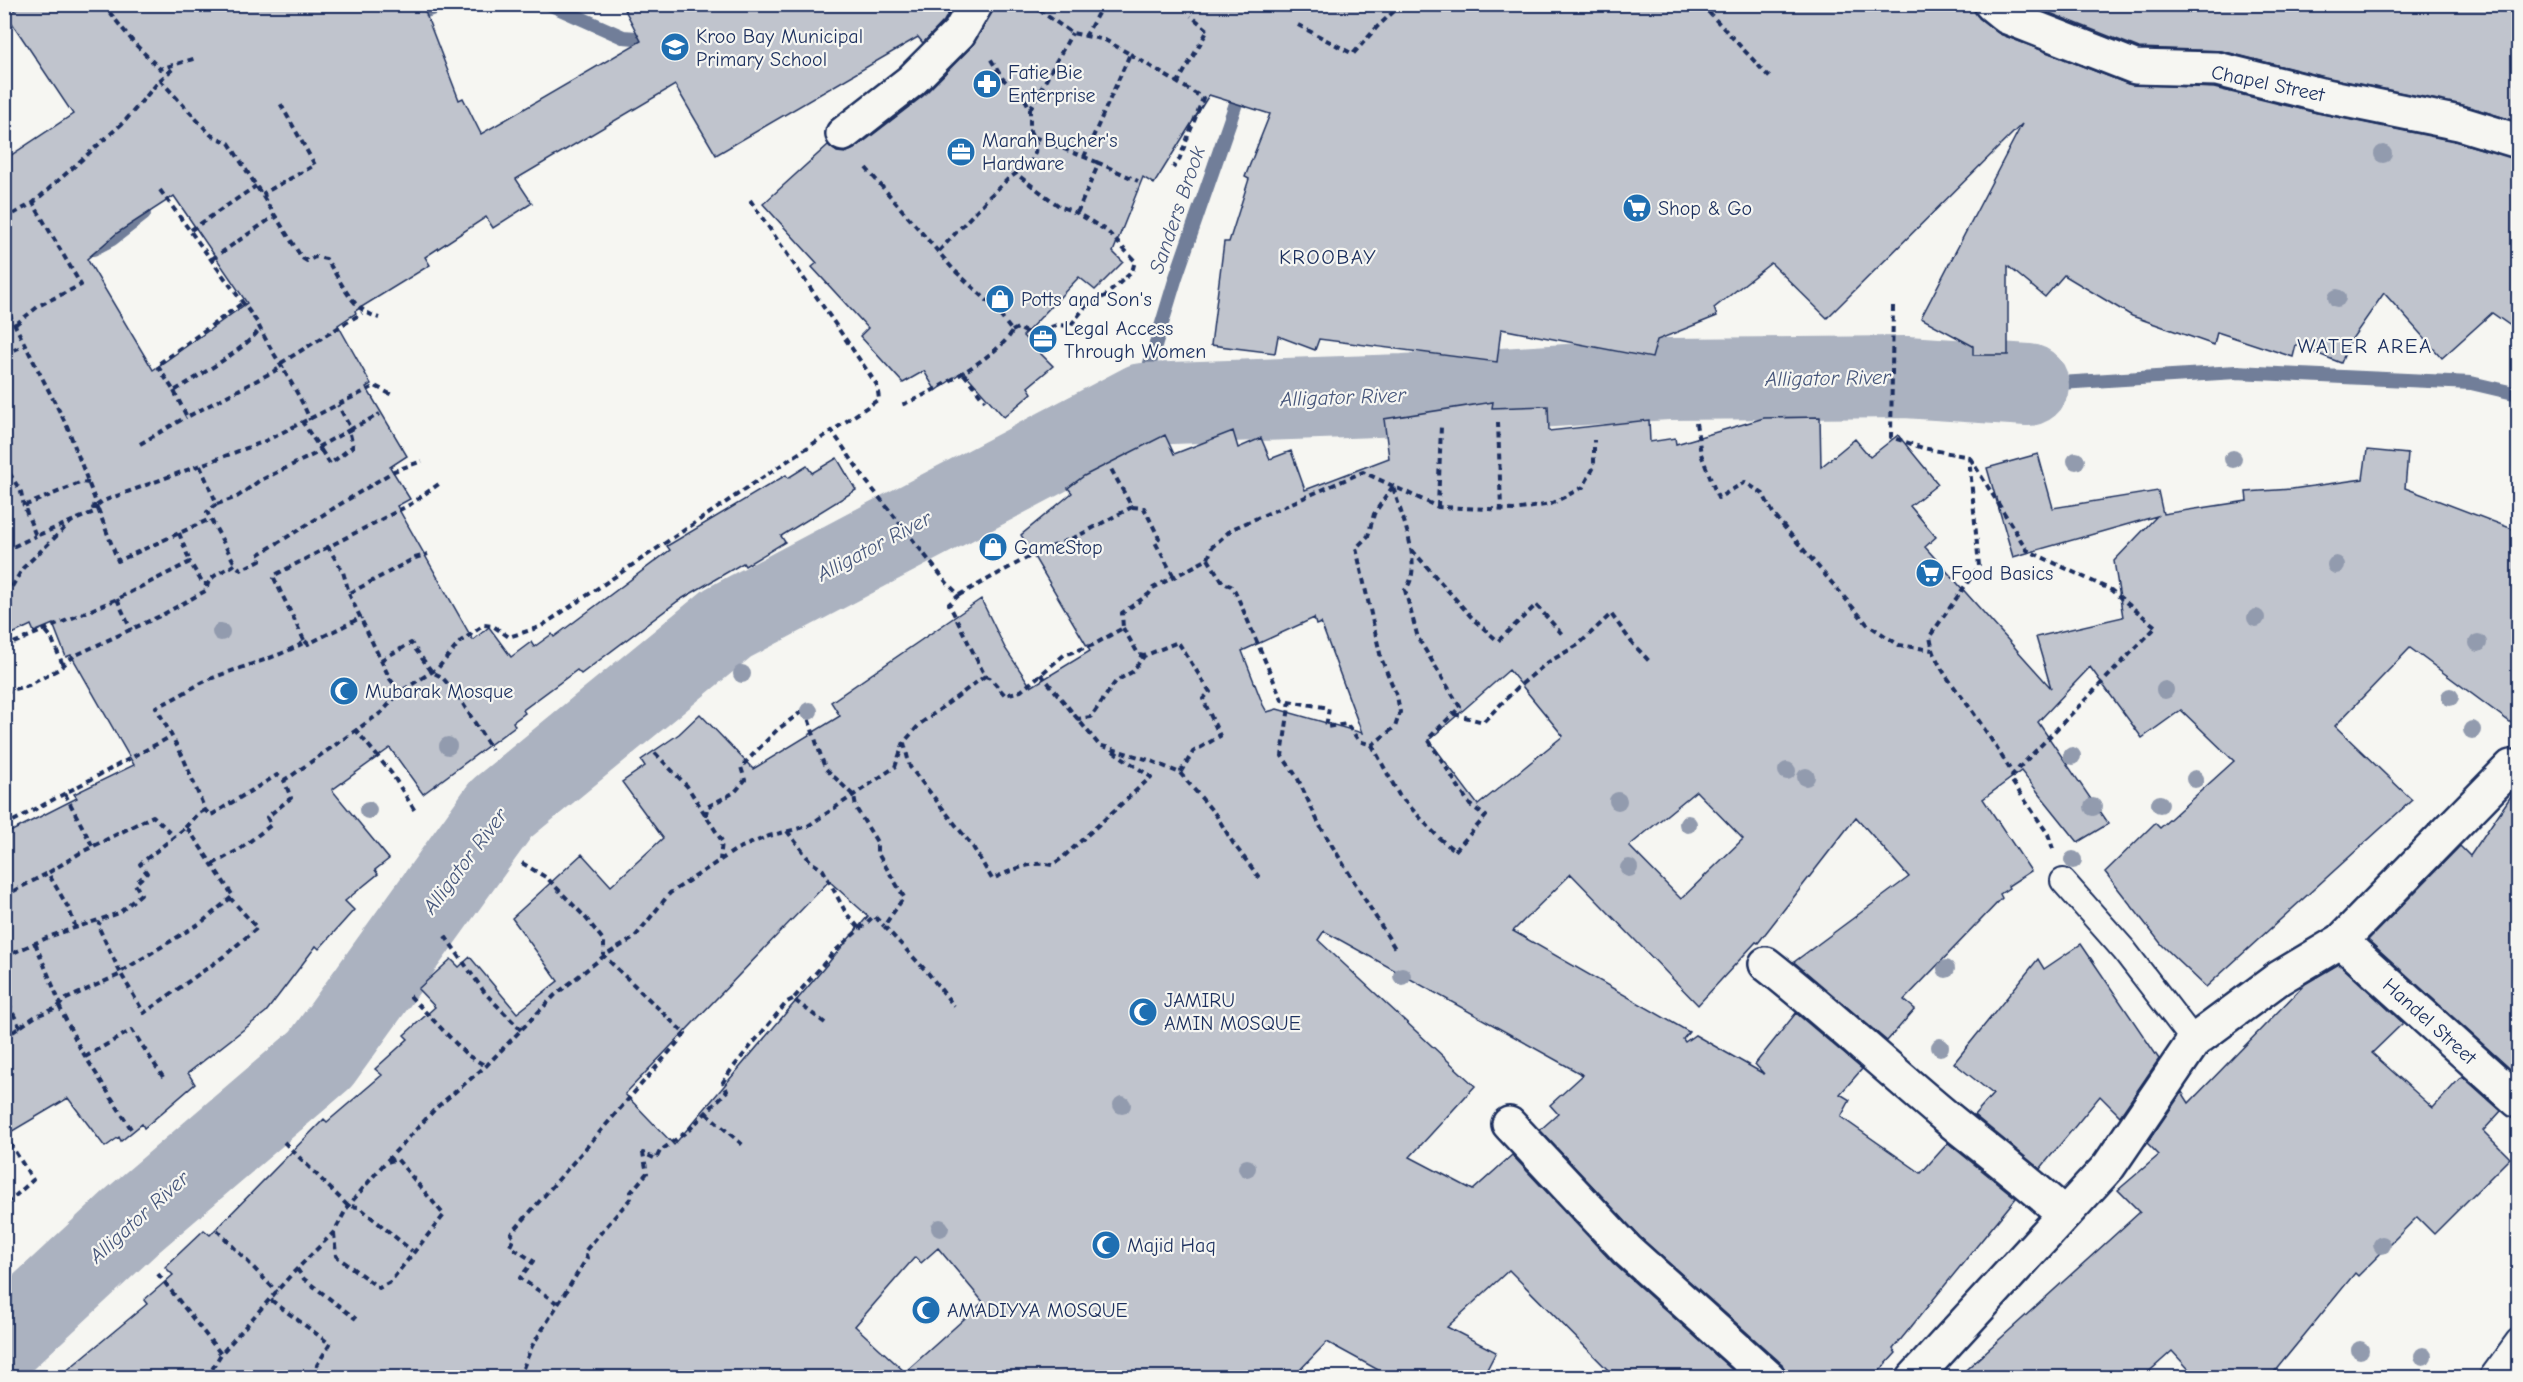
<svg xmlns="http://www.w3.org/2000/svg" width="2523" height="1382" font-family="'Comic Neue',sans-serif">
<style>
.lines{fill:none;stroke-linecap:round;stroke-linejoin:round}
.stream{stroke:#717e99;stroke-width:14}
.river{stroke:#abb2c0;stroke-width:82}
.building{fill:#c0c4cd;stroke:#1b2f5e;stroke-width:1.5;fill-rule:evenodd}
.lane-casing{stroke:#1b2f5e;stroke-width:28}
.street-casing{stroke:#1b2f5e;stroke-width:38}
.path{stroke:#1b2f5e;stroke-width:4;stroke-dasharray:6 4.5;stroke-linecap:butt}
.lane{stroke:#f6f6f2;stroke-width:24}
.street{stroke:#f6f6f2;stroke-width:33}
.tree{fill:#929bae}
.labels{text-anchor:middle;stroke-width:4.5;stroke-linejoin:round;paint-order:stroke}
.poi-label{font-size:20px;fill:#1b2f5e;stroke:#f6f6f2;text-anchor:start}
.street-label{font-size:20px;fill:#1b2f5e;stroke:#f6f6f2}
.water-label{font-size:21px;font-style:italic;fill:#46567b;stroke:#f6f6f2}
.neighbourhood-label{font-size:21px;letter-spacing:1.5px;fill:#1b2f5e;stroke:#f6f6f2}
</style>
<rect width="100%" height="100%" fill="#f6f6f2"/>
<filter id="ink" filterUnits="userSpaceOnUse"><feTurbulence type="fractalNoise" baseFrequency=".0167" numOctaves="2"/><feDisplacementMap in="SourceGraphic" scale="12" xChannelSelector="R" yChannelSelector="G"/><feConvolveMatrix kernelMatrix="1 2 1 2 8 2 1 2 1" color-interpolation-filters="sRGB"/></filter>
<g filter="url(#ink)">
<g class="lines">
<g class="stream">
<polyline points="549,4 623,37 636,38 654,31"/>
<polyline points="426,11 445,4"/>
<polyline points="93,249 112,239 144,214"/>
<polyline points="2028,385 2236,372 2471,383 2518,394"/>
<polyline points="1013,472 1144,383 1176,277 1242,86"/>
</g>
<polyline class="river" points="4,1340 133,1220 321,1059 501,809 728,623 1143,404 1404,395 1667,379 1906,377 2028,385"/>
</g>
<g class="building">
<path d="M4,4H422L459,100L463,98L481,134L641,41L622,4H954L944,21L923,43L918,37L716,155L675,85L516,179L532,203L493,228L486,217L425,257L430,265L355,311L356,313L338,325L371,384L366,387L407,456L390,467L410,499L397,506L473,640L489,627L511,657L531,642L534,647L552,634L554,637L670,550L667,546L786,475L788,478L807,466L812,473L837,458L856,490L781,536L785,542L745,566L743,563L678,601L581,674L577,670L523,710L525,713L513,722L515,726L423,794L390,748L332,790L389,859L375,870L378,874L345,901L354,910L319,949L316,946L266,1012L188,1073L195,1084L144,1128L142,1124L121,1141L119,1137L105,1147L68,1098L4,1136V835L77,798L74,794L134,765L71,655L66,657L53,624L34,632L31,625L4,638V160L73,114L4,11ZM174,196L247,303L153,370L87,259L117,233Z"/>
<polygon points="995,4 1973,4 1979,18 2000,34 2128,84 2214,88 2317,113 2454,141 2518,159 2518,331 2492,313 2442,358 2384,293 2349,343 2341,363 2296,345 2293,357 2217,332 2214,345 2132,316 2064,275 2045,297 2008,266 2008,355 1973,355 1973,346 1921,318 2022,124 1827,318 1771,263 1714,308 1717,316 1657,340 1652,358 1501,329 1497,362 1319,339 1315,350 1278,336 1275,353 1211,345 1224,242 1229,242 1249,179 1245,177 1270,114 1209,95 1154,184 1143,177 1113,252 1123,262 1095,290 1079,277 1023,336 1053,366 1028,387 1032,393 1004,417 963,371 936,391 924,371 903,383 860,336 868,328 812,267 817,263 763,204 828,145 837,152 845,153 854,149 923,96 972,46"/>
<polygon points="2027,4 2518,4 2518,122 2463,105 2325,77 2222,51 2139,48"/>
<path d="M1493,402L1492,408L1548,406L1549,431L1649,420L1650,442L1675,438L1676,444L1764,418L1820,417L1821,467L1855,439L1870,457L1898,435L1938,484L1910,506L1936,537L1925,547L2051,688L2036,637L2123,617L2114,561L2157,516L2013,557L1987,468L2038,454L2053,508L2158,491L2163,514L2247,501L2246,492L2292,489L2363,479L2367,450L2408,454L2405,488L2518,531V728L2410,648L2335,726L2412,800L2206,987L2162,945L2105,872L2155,823L2160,828L2234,761L2181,710L2142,738L2090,667L2038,722L2108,824L2078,842L2021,771L1983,799L2031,871L2008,886L2009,888L2000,894L2002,898L1904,1000L1915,1009L1887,1041L1794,962L1909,877L1856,817L1758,943L1756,942L1698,1005L1571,874L1513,931L1689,1032L1683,1039L1685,1042L1695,1035L1764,1074L1755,1064L1796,1013L1862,1069L1840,1094L1850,1100L1841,1117L1921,1173L1948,1143L2016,1198L1893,1349L1896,1353L1874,1377H1787L1782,1364L1640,1237L1540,1130L1558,1114L1550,1105L1583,1075L1324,931L1318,940L1475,1086L1410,1157L1473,1190L1512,1155L1613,1263L1740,1377H1615L1509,1270L1447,1327L1496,1352L1483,1377H1391L1327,1342L1293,1377H59L147,1304L144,1300L173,1275L165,1267L204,1230L210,1235L324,1119L327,1122L382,1075L375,1069L408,1039L404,1035L435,1007L418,989L451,959L459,967L470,957L517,1013L558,981L512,918L582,854L611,886L663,838L622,782L645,766L641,760L679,734L700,714L753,769L840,716L831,702L981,599L1005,648L1031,687L1090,651L1021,535L1072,493L1068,488L1084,476L1165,435L1174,454L1233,431L1238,448L1261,438L1270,459L1291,451L1305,490L1389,458L1384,419ZM1314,618L1316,625L1321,623L1362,733L1277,709L1267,712L1263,705L1242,651ZM1509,670L1563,736L1478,805L1429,740ZM1696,791L1743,839L1681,899L1629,846ZM829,881L868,916L674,1145L625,1094ZM938,1248L983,1302L905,1372L855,1326L915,1257L921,1263Z"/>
<polygon points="2518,786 2518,1076 2368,940 2460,846 2470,856"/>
<polygon points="2081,944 2159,1059 2120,1116 2100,1096 2040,1169 1974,1115 1993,1094 1954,1063 2038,959 2044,969"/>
<polygon points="2339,964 2403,1023 2372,1053 2433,1108 2462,1076 2501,1111 2483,1131 2510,1158 2434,1234 2417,1217 2358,1276 2355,1273 2270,1377 2196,1377 2172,1351 2143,1377 1958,1377 2140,1212 2118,1190 2159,1155 2147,1143 2182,1092 2189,1103 2305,984"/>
</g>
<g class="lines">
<g class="lane-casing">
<g id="lane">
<polyline points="2063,881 2124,950 2194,1041"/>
<polyline points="2491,1378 2518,1341"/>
</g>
</g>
<g class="street-casing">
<g id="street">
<polyline points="1991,4 2007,17 2135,67 2217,69 2321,95 2459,123 2518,141"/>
<polyline points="843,134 911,81 959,33 976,4"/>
<polyline points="2341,941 2518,1101"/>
<path d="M1766,964C1830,1014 1888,1069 1951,1121C1989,1152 2027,1181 2064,1214"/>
<polyline points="1509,1124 1627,1250 1769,1378"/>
<polyline points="1914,1378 2109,1166 2194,1041 2279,978 2341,941 2511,767"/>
</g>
</g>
<g class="path">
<polyline points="103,4 134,43 160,69 196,58"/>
<polyline points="1030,4 1072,33 1105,40 1130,54 1084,157"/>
<polyline points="1701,4 1771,79"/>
<polyline points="4,15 22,4"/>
<polyline points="1298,25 1353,54 1378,26 1402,4"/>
<polyline points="1085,37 1103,4"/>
<polyline points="1130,54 1203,98 1179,160 1173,168"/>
<path d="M160,80L211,135L229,143L302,258L307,261L315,257L326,259C343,283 349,308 379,318"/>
<polyline points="1177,84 1208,30 1191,16"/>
<polyline points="1030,109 1072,33"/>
<polyline points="1034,137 1099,163"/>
<polyline points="4,138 12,133"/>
<path d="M866,168L953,269L992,305L1012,331C1006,351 921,400 900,405"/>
<path d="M160,190L257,322C272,355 296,385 310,420"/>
<polyline points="265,197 264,193 315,165 280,103"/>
<polyline points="750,200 877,385 879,399 832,431"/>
<polyline points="1077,213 1099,163 1138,181"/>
<polyline points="4,219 33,203 125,121 160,80 175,67"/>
<polyline points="191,230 256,186"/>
<polyline points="939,251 989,197 1008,179 1030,164 1035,153 1036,144 1030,131 1030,109 1026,101 1002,78 990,58"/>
<polyline points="212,259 276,215"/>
<polyline points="4,304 67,426 95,500 94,508"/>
<path d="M241,304L157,365L174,391C198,376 243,351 259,330"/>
<path d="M1893,306L1891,437L1923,448L1969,457L1979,566L1930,636C1934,666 1953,684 1970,708C1985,729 1999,752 2013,774L2011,780L2048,834L2053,849"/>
<polyline points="16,324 40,305 81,285 33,203"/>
<polyline points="1012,331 1018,328 1030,334 1057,325 1070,326 1085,307 1105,296 1132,272 1135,261 1107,231 1077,213 1059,206 1015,173"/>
<polyline points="4,354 26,345"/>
<polyline points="281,363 362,313"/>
<polyline points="964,374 985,401"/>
<polyline points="174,391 187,417 284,366"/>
<polyline points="1498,422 1501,509"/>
<polyline points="1696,423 1701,454 1718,498 1745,482 1763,494 1774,515 1867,624 1899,645 1932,650"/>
<polyline points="140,444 186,417"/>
<polyline points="318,447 351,429 338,405"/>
<polyline points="321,450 330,464 353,446 349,430 380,414"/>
<polyline points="1970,458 2027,550 2111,590 2156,627 2013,774"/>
<polyline points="4,464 21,492 24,506"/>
<polyline points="200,466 217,504 207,512 235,564"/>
<polyline points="89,483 82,482 24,506 36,536 94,512 97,508 93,508 103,501 263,442 375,386 392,395"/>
<polyline points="217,504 237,497 259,481 319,452 321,450 303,423"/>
<polyline points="1132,507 1144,508 1159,538 1155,542 1174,577"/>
<polyline points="1438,507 1441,426"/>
<polyline points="98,509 118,561 210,519"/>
<polyline points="179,533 190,562"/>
<path d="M328,547L275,575L274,578L305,642C275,659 242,666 210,679C191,687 175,700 156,707L183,757L205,810L210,815L213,814L277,775L284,780L291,776L382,712L400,692"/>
<polyline points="1412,550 1474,620 1498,641 1536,605 1562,634"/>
<polyline points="4,551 36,536"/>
<polyline points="1208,559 1223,583 1231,586 1235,591 1282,700 1329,708 1326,727 1347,724 1359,741 1372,745 1395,727 1400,712 1397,696 1381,658 1356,548 1368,536 1374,514 1393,486"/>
<polyline points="4,593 10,590 23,568 72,521"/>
<polyline points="350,593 415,558 428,554"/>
<polyline points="959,595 1036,553 1078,536 1132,507 1111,469"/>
<polyline points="117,599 131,630"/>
<polyline points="1123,628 1139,655 1144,656"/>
<polyline points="46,631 51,637 63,665"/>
<polyline points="305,641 308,644 362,617"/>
<polyline points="4,647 117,599 190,562 203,584 207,584"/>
<polyline points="381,660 411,643 432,672 442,677 458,696 492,750"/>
<polyline points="1041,674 1099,745 1149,760 1180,773 1193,752 1220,736 1203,699 1210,692 1178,642 1144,656 1132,672 1116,681 1091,717 1077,719"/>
<polyline points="985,676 990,678 1005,695 1021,691 1064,655 1093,645 1123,628 1122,613 1149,594 1153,588 1208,559 1212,547 1232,529 1363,472 1438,507 1514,510 1551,504 1583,487 1594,467 1594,440"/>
<path d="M4,692L29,685L59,669L74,656L162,615L207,590C206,575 225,572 235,564L241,570L260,560L258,555L394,471L422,461"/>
<polyline points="1290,700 1282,756 1297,777 1320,826 1396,950"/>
<polyline points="1454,714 1483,722 1518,687 1547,663 1578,645 1611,614 1633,644 1650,662"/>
<polyline points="355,729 392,774 415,811"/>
<path d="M904,743L910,767L973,847L992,879C1011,871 1031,860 1052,865L1061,859L1151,777L1110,749"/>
<path d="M1372,745L1399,795L1439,838L1455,851L1486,816L1470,805L1428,739L1460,707L1418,638L1405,590C1425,568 1400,512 1393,487"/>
<polyline points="655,753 687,786 722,841 720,860"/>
<polyline points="1180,773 1216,815 1233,843 1261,880"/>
<polyline points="65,794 93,847"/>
<polyline points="205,810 197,814 184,829 189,830 233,896 202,922 122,971 121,974 144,1013 223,957 257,928 231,899"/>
<polyline points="706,816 707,807 735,792 745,780 741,767 777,730 805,709 825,768 854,796 856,808 877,842 877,852 904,897 884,926 928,973 954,1006"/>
<polyline points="4,826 170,737"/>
<polyline points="787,831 811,862 823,870 846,913 859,928"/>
<polyline points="522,863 547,878 585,917 604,941 604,956 685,1034 511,1234 514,1238 510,1246 533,1261 520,1278 557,1303"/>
<polyline points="213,864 240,849 271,825 267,817 291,798 284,780"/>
<polyline points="4,872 13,891"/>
<polyline points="4,896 48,873"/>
<polyline points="76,928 69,909 48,873 80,853 153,816 175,837"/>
<polyline points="445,936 485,993 521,1030"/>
<polyline points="35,943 60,1003"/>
<polyline points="4,957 51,936 119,913 141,894 135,884 147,873 140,864 184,829"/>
<polyline points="4,994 20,1028"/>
<polyline points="410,996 467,1055 486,1066"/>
<polyline points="59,1006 80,1048 133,1132"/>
<polyline points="825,1023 793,999 834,952 874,916 884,926"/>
<polyline points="4,1038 36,1016 57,1008 64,1000 121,974 98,926 100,922"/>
<polyline points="85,1057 132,1030 163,1077"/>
<polyline points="706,1113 744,1146"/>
<polyline points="4,1134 33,1180 4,1206"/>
<polyline points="284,1142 348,1206 359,1207 412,1251"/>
<polyline points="217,1230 277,1292"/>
<polyline points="334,1233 336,1256 379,1288 390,1282 444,1215 397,1159 387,1162"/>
<polyline points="297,1269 304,1279 356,1319"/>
<polyline points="158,1274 221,1354"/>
<polyline points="271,1300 330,1344 317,1365 316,1378"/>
<polyline points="207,1378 221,1354 291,1275 334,1232 348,1206 383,1165 437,1107 486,1066 555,995 604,956 634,938 670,893 702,872 737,849 769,836 808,826 895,767 904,742 920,724 985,676 949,604 959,595 947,583 867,482 832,431 540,627 509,637 493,626 484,625 461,641 438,668 400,692 390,679 350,596 343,572 328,547 411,504 440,483"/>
<polyline points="519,1378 532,1346 587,1258 585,1251 631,1198 631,1192 647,1173 643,1153 656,1159 660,1151 689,1130 727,1091 723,1082 731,1070 787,1002 793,999"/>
</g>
<use href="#lane" class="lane"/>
<use href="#street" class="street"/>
</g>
<g class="tree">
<circle cx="2383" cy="154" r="9"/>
<circle cx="2337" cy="298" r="9"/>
<circle cx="2233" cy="459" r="9"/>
<circle cx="2076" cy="461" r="9"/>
<circle cx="2336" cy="565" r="9"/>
<circle cx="2256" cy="618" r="9"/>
<circle cx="221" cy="632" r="9"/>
<circle cx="2478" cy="643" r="9"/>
<circle cx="742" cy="674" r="9"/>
<circle cx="2165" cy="690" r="9"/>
<circle cx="2450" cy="697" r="9"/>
<circle cx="809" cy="711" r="9"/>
<circle cx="2472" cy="730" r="9"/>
<circle cx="448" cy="746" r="9"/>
<circle cx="2072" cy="756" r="9"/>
<circle cx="1787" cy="771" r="9"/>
<circle cx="1806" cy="777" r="9"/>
<circle cx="2195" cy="779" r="9"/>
<circle cx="1618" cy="801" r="9"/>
<circle cx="2160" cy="804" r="9"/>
<circle cx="2093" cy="807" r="9"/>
<circle cx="368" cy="810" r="9"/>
<circle cx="1688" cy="824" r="9"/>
<circle cx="2073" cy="860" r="9"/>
<circle cx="1629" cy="868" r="9"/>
<circle cx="1946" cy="969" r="9"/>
<circle cx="1402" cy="976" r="9"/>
<circle cx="1940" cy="1047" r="9"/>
<circle cx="1122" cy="1105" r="9"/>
<circle cx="1247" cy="1168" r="9"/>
<circle cx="940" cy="1228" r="9"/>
<circle cx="2382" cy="1245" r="9"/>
<circle cx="2360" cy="1350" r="9"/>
<circle cx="2423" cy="1356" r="9"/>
</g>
</g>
<defs>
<g id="school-disc" transform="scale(1.5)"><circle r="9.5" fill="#1f6fb2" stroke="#f6f6f2"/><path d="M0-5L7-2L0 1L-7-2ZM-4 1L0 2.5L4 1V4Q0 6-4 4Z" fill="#fff"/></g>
<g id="pharmacy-disc" transform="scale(1.5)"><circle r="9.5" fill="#1f6fb2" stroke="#f6f6f2"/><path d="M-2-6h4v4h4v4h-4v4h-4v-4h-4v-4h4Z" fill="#fff"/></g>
<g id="office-disc" transform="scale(1.5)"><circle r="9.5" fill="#1f6fb2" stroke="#f6f6f2"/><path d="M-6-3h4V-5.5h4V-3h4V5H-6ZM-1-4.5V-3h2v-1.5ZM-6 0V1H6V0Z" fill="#fff"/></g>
<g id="supermarket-disc" transform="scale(1.5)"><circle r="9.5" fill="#1f6fb2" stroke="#f6f6f2"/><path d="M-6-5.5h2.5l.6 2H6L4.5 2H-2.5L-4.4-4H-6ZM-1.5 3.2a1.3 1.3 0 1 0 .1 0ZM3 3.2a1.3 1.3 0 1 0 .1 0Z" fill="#fff"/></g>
<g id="shop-disc" transform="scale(1.5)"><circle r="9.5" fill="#1f6fb2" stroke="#f6f6f2"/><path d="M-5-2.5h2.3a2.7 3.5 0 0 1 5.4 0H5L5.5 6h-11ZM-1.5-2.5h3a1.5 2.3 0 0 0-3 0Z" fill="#fff"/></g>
<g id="mosque-disc" transform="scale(1.5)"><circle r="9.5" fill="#1f6fb2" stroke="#f6f6f2"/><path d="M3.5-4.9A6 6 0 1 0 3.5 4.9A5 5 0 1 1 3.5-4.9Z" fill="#fff"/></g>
</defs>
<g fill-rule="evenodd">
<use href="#school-disc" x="675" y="47"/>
<use href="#pharmacy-disc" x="987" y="84"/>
<use href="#office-disc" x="961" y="152"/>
<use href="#supermarket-disc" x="1637" y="208"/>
<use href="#shop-disc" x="1000" y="299"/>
<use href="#office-disc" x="1043" y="339"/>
<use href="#shop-disc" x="993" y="547"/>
<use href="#supermarket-disc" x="1930" y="573"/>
<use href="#mosque-disc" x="344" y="691"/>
<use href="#mosque-disc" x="1143" y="1012"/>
<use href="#mosque-disc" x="1106" y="1245"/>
<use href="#mosque-disc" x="926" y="1310"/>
</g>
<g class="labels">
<g class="poi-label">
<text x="696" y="43">Kroo Bay Municipal<tspan x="696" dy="23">Primary School</tspan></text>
<text x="1008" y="79">Fatie Bie<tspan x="1008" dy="23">Enterprise</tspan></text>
<text x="982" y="147">Marah Bucher's<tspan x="982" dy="23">Hardware</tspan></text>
<text x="1658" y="215">Shop &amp; Go</text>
<text x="1021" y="306">Potts and Son's</text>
<text x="1064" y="335">Legal Access<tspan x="1064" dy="23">Through Women</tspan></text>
<text x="1014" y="554">GameStop</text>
<text x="1951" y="580">Food Basics</text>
<text x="365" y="698">Mubarak Mosque</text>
<text x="1164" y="1007">JAMIRU<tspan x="1164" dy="23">AMIN MOSQUE</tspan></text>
<text x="1127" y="1252">Majid Haq</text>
<text x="947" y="1317">AMADIYYA MOSQUE</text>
</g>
<g class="street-label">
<text transform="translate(2268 83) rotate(12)" y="7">Chapel Street</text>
<text transform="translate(2430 1021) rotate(42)" y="7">Handel Street</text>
</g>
<g class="water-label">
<text transform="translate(1177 210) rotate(-71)" y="7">Sanders Brook</text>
<text transform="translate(1828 378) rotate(-1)" y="7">Alligator River</text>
<text transform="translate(1343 397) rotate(-2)" y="7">Alligator River</text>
<text transform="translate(874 546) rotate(-28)" y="7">Alligator River</text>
<text transform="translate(465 861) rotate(-53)" y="7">Alligator River</text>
<text transform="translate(139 1217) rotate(-42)" y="7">Alligator River</text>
</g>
<g class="neighbourhood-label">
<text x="1328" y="264">KROOBAY</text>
<text x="2365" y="353">WATER AREA</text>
</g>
</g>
<rect width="2523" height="1382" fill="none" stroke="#f6f6f2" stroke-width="24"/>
<rect x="12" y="12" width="2499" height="1358" fill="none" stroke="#1b2f5e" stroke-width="2" filter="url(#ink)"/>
</svg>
